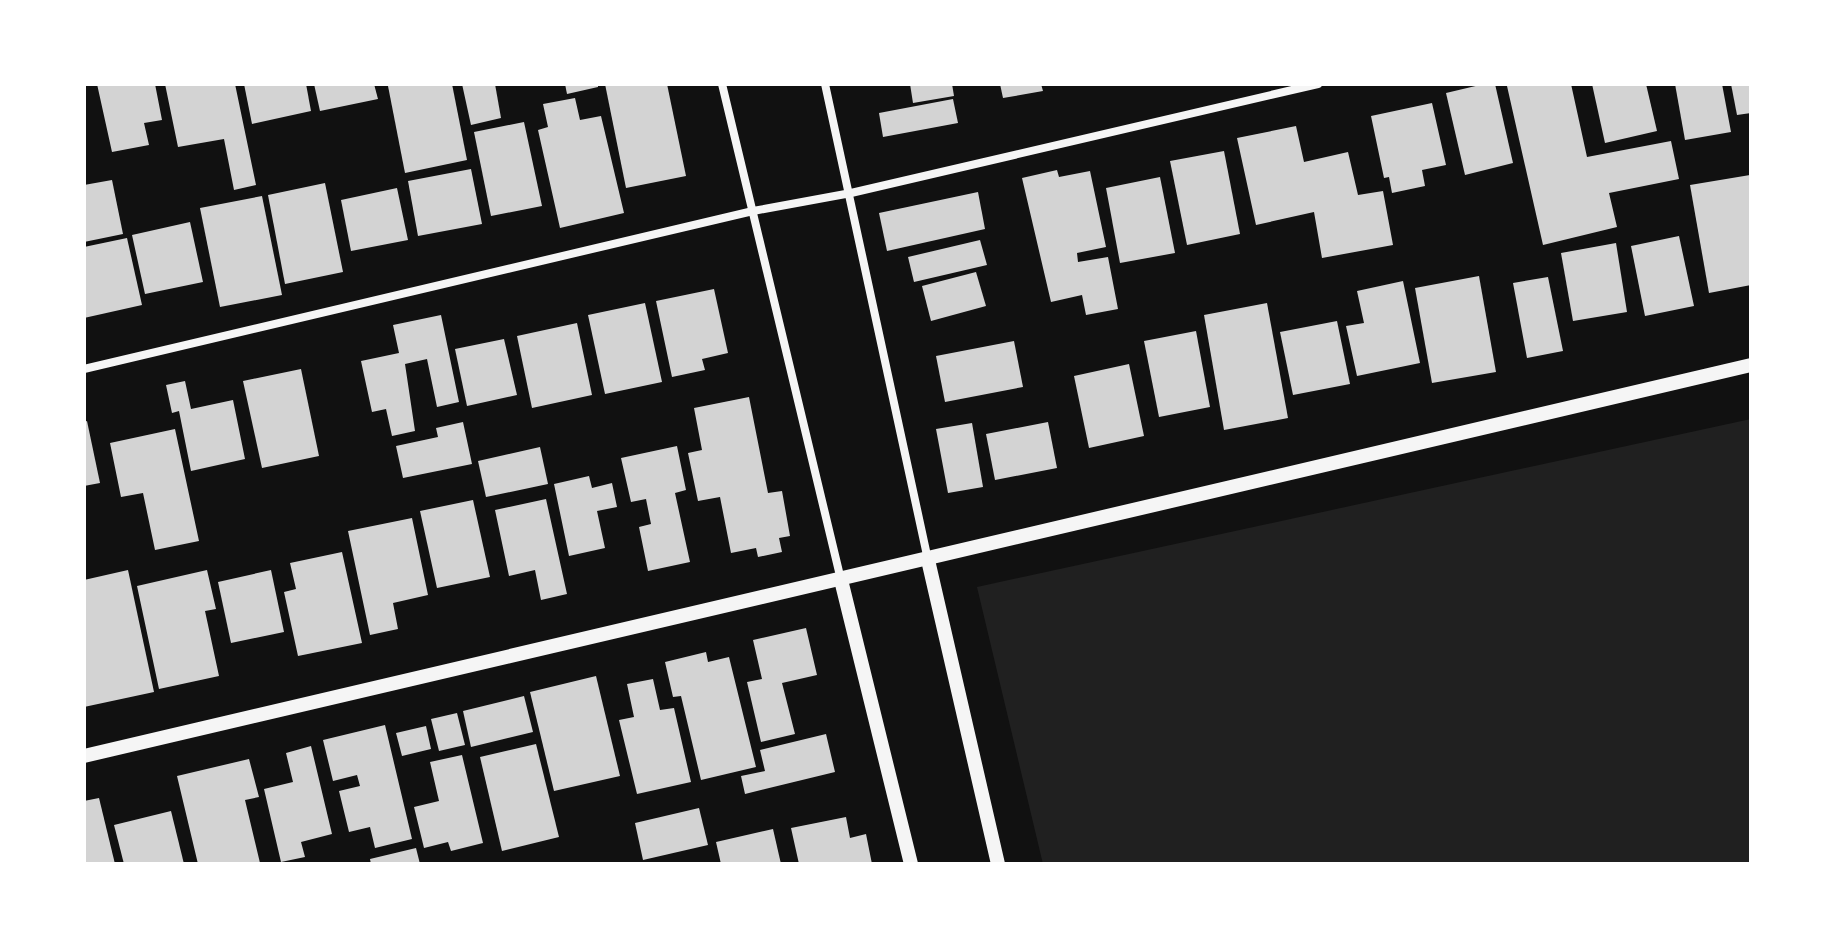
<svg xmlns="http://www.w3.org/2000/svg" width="1835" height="948" font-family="Ubuntu,sans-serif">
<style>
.green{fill:#202020}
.building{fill:#d3d3d3}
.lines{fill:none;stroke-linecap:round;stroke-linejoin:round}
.minor{stroke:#f5f5f5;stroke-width:8}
.tertiary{stroke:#f5f5f5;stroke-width:14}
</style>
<rect width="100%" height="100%" fill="#111"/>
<polygon class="green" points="1751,419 1751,864 1043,864 977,587"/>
<g class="building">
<polygon points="97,84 155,84 162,120 144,123 149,145 112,152"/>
<polygon points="165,84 235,84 256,185 234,190 224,139 178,147"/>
<polygon points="244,84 306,84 311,111 252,124"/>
<polygon points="314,84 374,84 378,99 320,111"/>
<polygon points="396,84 452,84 467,160 405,173 388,86"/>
<polygon points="462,84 495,84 501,118 471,125"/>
<polygon points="565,84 598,84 598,87 567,94"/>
<polygon points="605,84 667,84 686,176 626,188"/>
<polygon points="910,84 952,84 954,96 913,103"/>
<polygon points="1000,84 1041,84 1043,91 1003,98"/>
<polygon points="1484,84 1495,84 1513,163 1465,175 1446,93"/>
<polygon points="1515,84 1571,84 1587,157 1671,141 1679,179 1609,193 1617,227 1543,245 1507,86"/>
<polygon points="1592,84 1646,84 1657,131 1605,143"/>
<polygon points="1675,84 1722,84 1731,132 1685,140"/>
<polygon points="1731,84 1751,84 1751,113 1737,115"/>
<polygon points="575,98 580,120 601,116 624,213 560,228 538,130 548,127 543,104"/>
<polygon points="953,99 958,123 883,137 879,113"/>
<polygon points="1432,103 1446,165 1422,170 1425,186 1392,193 1389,177 1384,178 1371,116"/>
<polygon points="524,122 542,206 491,216 474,132"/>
<polygon points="1296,126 1304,162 1348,152 1358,195 1383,191 1393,245 1322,258 1314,212 1256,225 1237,138"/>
<polygon points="1224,151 1240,234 1187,245 1170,161"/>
<polygon points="471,169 482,224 418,236 408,181"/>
<polygon points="1057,170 1059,177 1090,171 1106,247 1077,253 1078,262 1108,257 1118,309 1086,315 1082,295 1051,302 1022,178"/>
<polygon points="1750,175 1751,285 1709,293 1690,185"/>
<polygon points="1160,177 1175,253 1120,263 1106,188"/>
<polygon points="112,180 123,234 84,242 84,185"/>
<polygon points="325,183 343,272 285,284 268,195"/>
<polygon points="397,188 408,240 351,251 341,200"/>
<polygon points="978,192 985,229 887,251 879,213"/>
<polygon points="262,196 282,295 220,307 200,208"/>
<polygon points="190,222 203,282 145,294 132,235"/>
<polygon points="1679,236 1694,306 1645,316 1631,246"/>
<polygon points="127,238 142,305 84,318 84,247"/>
<polygon points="980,240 987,265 914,282 908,257"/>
<polygon points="1616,243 1627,312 1573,321 1561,253"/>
<polygon points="976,272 986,306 931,321 922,286"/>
<polygon points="1479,276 1496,372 1432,383 1415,288"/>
<polygon points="1548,277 1563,351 1527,358 1513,283"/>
<polygon points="1403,281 1420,363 1357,376 1346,326 1364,323 1357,291"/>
<polygon points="714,289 728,353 702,359 705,370 672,377 656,301"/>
<polygon points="645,303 662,382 605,394 588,315"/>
<polygon points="1267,303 1288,418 1224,430 1204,315"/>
<polygon points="441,315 459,402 437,407 427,359 405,364 415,431 392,436 386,409 372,412 361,361 399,353 393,325"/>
<polygon points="1337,321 1350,384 1293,395 1280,332"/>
<polygon points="577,323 592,395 532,408 517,336"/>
<polygon points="1196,331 1210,407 1159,417 1144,341"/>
<polygon points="504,339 517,395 467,406 455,349"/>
<polygon points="1014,341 1023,387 945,402 936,356"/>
<polygon points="1129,364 1144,436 1089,448 1074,376"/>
<polygon points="301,369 319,456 262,468 243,381"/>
<polygon points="185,381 191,409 233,400 245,459 191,471 179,411 172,413 166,385"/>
<polygon points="749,397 768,493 782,491 790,536 779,538 782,552 758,557 756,548 731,553 720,497 698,501 688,453 702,450 694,408"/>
<polygon points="87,421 100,483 84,486 84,422"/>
<polygon points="463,422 472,464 403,478 396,446 438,437 436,428"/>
<polygon points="1048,422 1057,468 995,480 986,434"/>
<polygon points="972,423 983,487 948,493 936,429"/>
<polygon points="175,429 199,541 155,550 143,493 121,497 110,443"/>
<polygon points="677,446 686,490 675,493 690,562 648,571 639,527 651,524 646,499 631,502 621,458"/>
<polygon points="540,447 548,484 486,497 478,461"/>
<polygon points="589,476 592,488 612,483 617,507 597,511 605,548 569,556 554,484"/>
<polygon points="546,499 567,594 541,600 535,570 509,576 495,510"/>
<polygon points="473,500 490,577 437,588 420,511"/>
<polygon points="412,518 428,595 393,603 398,629 370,635 348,531"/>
<polygon points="342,552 362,643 298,656 284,592 296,589 290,563"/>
<polygon points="128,570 154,692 84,707 84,580"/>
<polygon points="207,570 216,609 205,611 219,676 159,689 137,586"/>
<polygon points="271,570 284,632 231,643 218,582"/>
<polygon points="806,628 817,675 782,683 795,734 761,742 747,682 762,679 753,640"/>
<polygon points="706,652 708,662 729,657 756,767 701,780 681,696 673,697 665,662"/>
<polygon points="596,676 620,776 554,791 530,692"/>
<polygon points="653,679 660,710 674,708 691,782 637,794 619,720 634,717 627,684"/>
<polygon points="524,696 533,732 471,747 463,711"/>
<polygon points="457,713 465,745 439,751 431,719"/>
<polygon points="385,725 412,839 375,848 370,827 349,832 339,791 360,786 357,775 333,781 323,740"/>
<polygon points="426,726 431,749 402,756 396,733"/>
<polygon points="826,734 835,772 745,794 741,776 765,771 760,750"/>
<polygon points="536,744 559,837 502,851 480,757"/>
<polygon points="311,746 332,834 301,842 305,857 281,862 264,789 293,782 286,753"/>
<polygon points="462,755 483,843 451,851 448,842 424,848 414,807 439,801 430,762"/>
<polygon points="249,759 259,797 245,800 260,863 198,864 177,776"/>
<polygon points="99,798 115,864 84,864 84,801"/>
<polygon points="699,808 708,845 643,860 635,823"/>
<polygon points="171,811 184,864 124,864 114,825"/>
<polygon points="846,817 850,838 866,834 872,864 799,864 791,828"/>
<polygon points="773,829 781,864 721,864 716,842"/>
<polygon points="416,848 420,864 371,864 370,859"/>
</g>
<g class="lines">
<g class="minor">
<polyline points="722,84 841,580"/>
<polyline points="825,84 928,560"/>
<polyline points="84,369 753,211 851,193 1318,84"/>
</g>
<g class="tertiary">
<polyline points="928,560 998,864"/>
<polyline points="841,580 911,864"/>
<polyline points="84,756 1751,365"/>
</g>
</g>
<rect width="1835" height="948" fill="none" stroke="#ffffff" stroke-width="172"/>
</svg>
